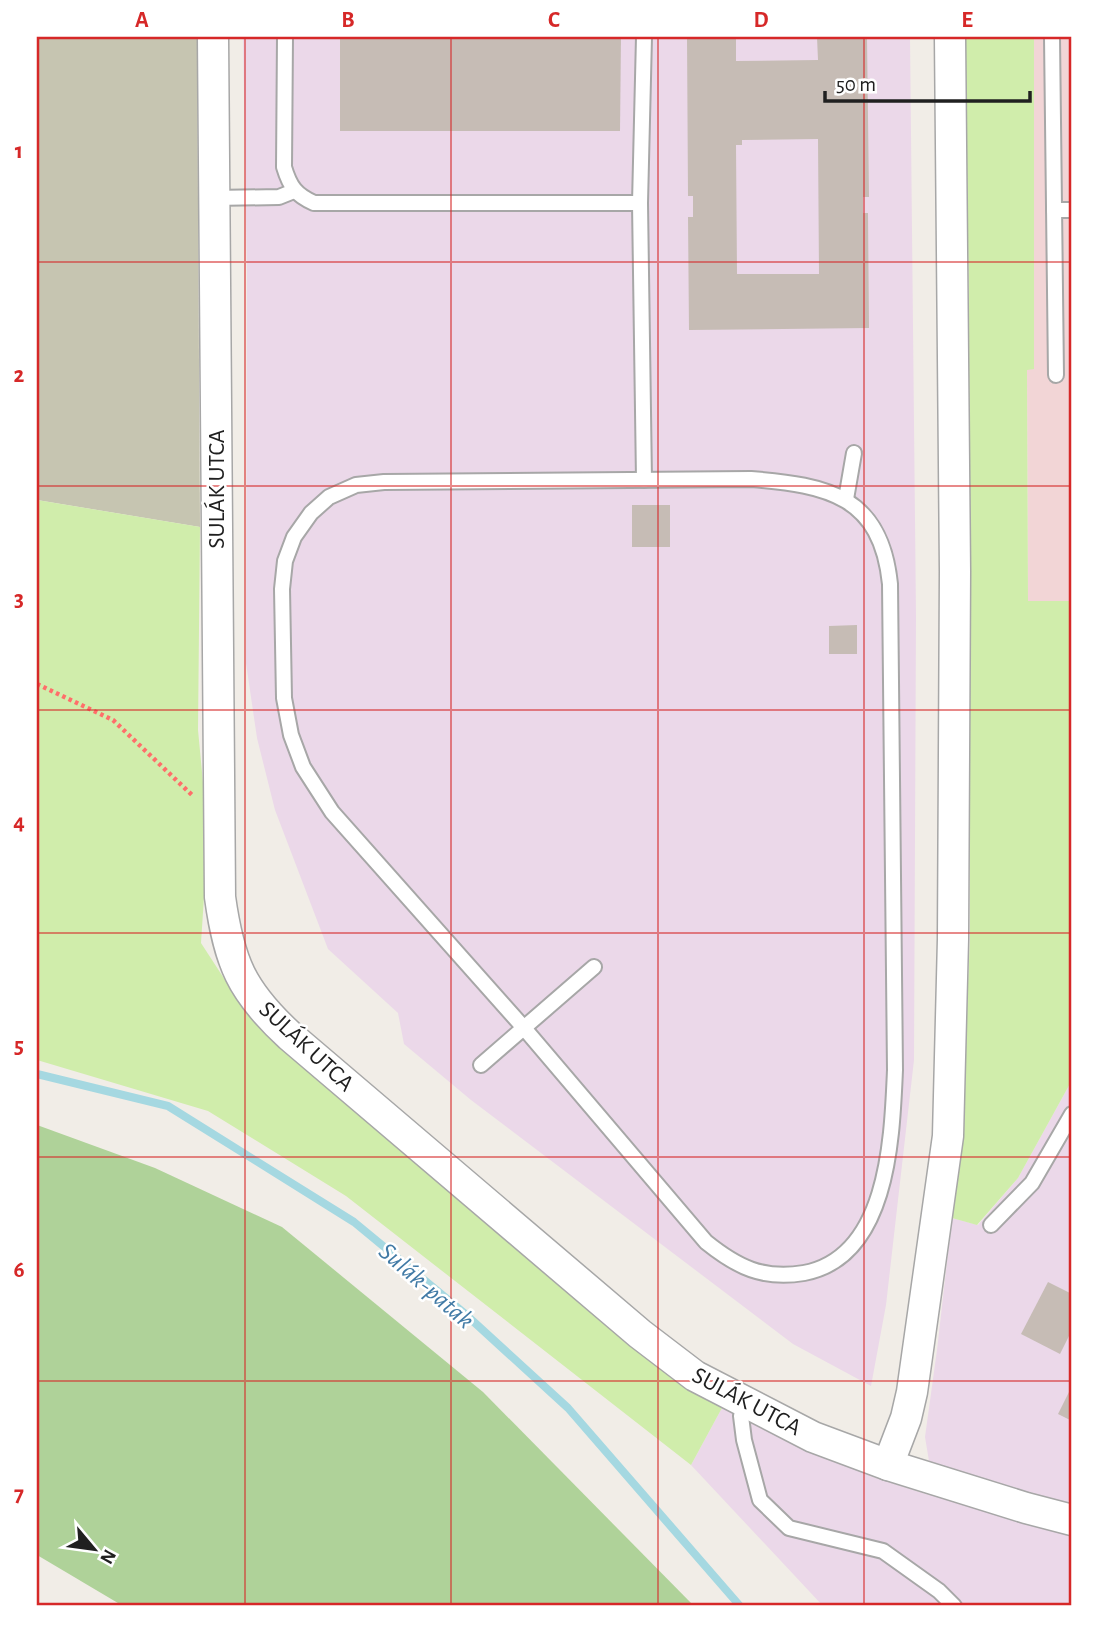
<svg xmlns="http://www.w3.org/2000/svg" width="1109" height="1643" font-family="'Alegreya Sans',sans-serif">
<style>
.commercial{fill:#f2d5d6}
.industrial{fill:#ebd8e9}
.construction{fill:#c6c5b1}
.grass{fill:#d0edab}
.forest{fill:#afd299}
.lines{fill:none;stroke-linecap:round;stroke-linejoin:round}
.stream{stroke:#a5d8e1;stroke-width:8}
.building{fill:#c6bcb5;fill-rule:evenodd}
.service-casing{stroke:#a7a7a7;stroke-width:18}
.minor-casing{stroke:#a7a7a7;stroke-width:33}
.path{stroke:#ff6e6a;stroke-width:4.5;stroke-dasharray:3.5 3.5;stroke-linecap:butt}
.service{stroke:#fff;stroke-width:14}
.minor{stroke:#fff;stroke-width:30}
.grid{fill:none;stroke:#d62828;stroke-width:2;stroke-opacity:0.55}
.labels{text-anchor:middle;stroke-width:5;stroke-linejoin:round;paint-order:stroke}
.street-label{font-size:24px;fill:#202020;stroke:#fff}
.water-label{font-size:26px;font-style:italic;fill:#427ba6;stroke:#fff}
.neatline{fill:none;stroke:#d62828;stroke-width:2.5}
.grid-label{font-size:23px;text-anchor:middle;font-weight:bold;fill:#d62828}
</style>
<rect width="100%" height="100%" fill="#f1ede7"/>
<polygon class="commercial" points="1034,37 1072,37 1072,601 1028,602 1027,369 1034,369"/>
<g class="industrial">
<polygon points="243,37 910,37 916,616 914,1060 886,1305 871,1386 793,1344 471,1100 404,1044 398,1013 328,949 275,810 257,738 246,663 247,273"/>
<polygon points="1072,1080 1072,1606 823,1606 691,1465 723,1406 802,1446 873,1477 929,1495 936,1475 929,1461 925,1437 937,1350 952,1218 978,1225 1018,1178"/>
</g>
<polygon class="construction" points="37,37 197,37 200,527 37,500"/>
<g class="grass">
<polygon points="965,37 1034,37 1034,369 1027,370 1028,601 1072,601 1072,1080 1018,1178 977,1225 952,1218 960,1162 970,939 969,307"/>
<polygon points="37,500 200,527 198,730 208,835 201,943 240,1003 723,1406 691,1465 346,1196 208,1111 37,1060"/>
</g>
<polygon class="forest" points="37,1125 155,1168 282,1227 483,1392 694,1606 123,1606 37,1555"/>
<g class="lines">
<polyline class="stream" points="37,1074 168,1106 354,1222 463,1312 568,1408 740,1606"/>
</g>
<g class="building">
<polygon points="340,37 621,37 620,131 340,131"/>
<path d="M687,37H736V61L818,60L817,37H867L869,197H863V213H868L869,328L689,330L688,217H693V196H688ZM818,139L819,274H737L736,145H742V140Z"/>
<rect x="632" y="505" width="38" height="42"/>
<polygon points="857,625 857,654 829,654 829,626"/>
<polygon points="1048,1282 1072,1294 1072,1330 1060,1354 1021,1334"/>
<polygon points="1072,1386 1072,1421 1058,1414"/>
</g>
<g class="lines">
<g class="service-casing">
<g id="service">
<path d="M285,37L284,167C290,187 296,195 314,203H640"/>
<polyline points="644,37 640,203 644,480"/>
<polyline points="1052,37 1056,375"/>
<polyline points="214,198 279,197 294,191"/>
<polyline points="1054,210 1072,210"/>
<path d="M751,479C828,485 881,496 890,584L895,1070C892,1137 889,1257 804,1273C763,1280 737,1267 706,1242L524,1028L332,812L303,767L291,735L284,698L282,589L285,561L294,537L311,513L329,497L356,485L384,482Z"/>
<polyline points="846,499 854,453"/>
<polyline points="481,1065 594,967"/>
<polyline points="991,1225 1032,1183 1072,1114"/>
<polyline points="745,1403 741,1416 744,1440 760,1500 789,1528 883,1551 939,1591 954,1606"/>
</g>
</g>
<g class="minor-casing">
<g id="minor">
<path d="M213,37L220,897C229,962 241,991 290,1036L640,1334L695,1376L813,1437L888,1465L1026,1508L1072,1520"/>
<polyline points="888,1465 906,1418 912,1392 948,1136 953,939 955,571 950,37"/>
</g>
</g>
<polyline class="path" points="37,684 113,720 192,795"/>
<use href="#service" class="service"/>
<use href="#minor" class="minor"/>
</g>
<path class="grid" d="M245,37V1606M451,37V1606M658,37V1606M864,37V1606M37,262H1072M37,486H1072M37,710H1072M37,933H1072M37,1157H1072M37,1381H1072"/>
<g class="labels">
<g class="street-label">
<text transform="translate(216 489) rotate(-90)" y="8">SULÁK UTCA</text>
<text transform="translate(307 1046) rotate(43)" y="8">SULÁK UTCA</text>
<text transform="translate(747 1401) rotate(28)" y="8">SULÁK UTCA</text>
</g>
<g class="water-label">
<text transform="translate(427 1285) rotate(41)" y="9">Sulák-patak</text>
</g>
</g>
<rect width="1109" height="1643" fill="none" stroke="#ffffff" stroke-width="77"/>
<g transform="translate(94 1549) rotate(119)" stroke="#ffffff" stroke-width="5" paint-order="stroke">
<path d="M0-5L12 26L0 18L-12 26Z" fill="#202020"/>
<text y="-10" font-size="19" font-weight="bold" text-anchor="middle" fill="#202020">N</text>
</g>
<path d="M825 91v10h205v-10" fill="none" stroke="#202020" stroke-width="3.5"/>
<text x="836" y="91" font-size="21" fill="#202020" stroke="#ffffff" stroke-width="5" paint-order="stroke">50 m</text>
<rect x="38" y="38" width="1032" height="1566" class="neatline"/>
<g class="grid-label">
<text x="142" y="27">A</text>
<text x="348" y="27">B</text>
<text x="554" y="27">C</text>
<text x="761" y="27">D</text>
<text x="967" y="27">E</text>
<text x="19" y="158">1</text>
<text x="19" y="382">2</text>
<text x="19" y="606">3</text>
<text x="19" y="829">4</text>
<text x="19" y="1053">5</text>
<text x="19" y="1277">6</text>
<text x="19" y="1501">7</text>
</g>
</svg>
